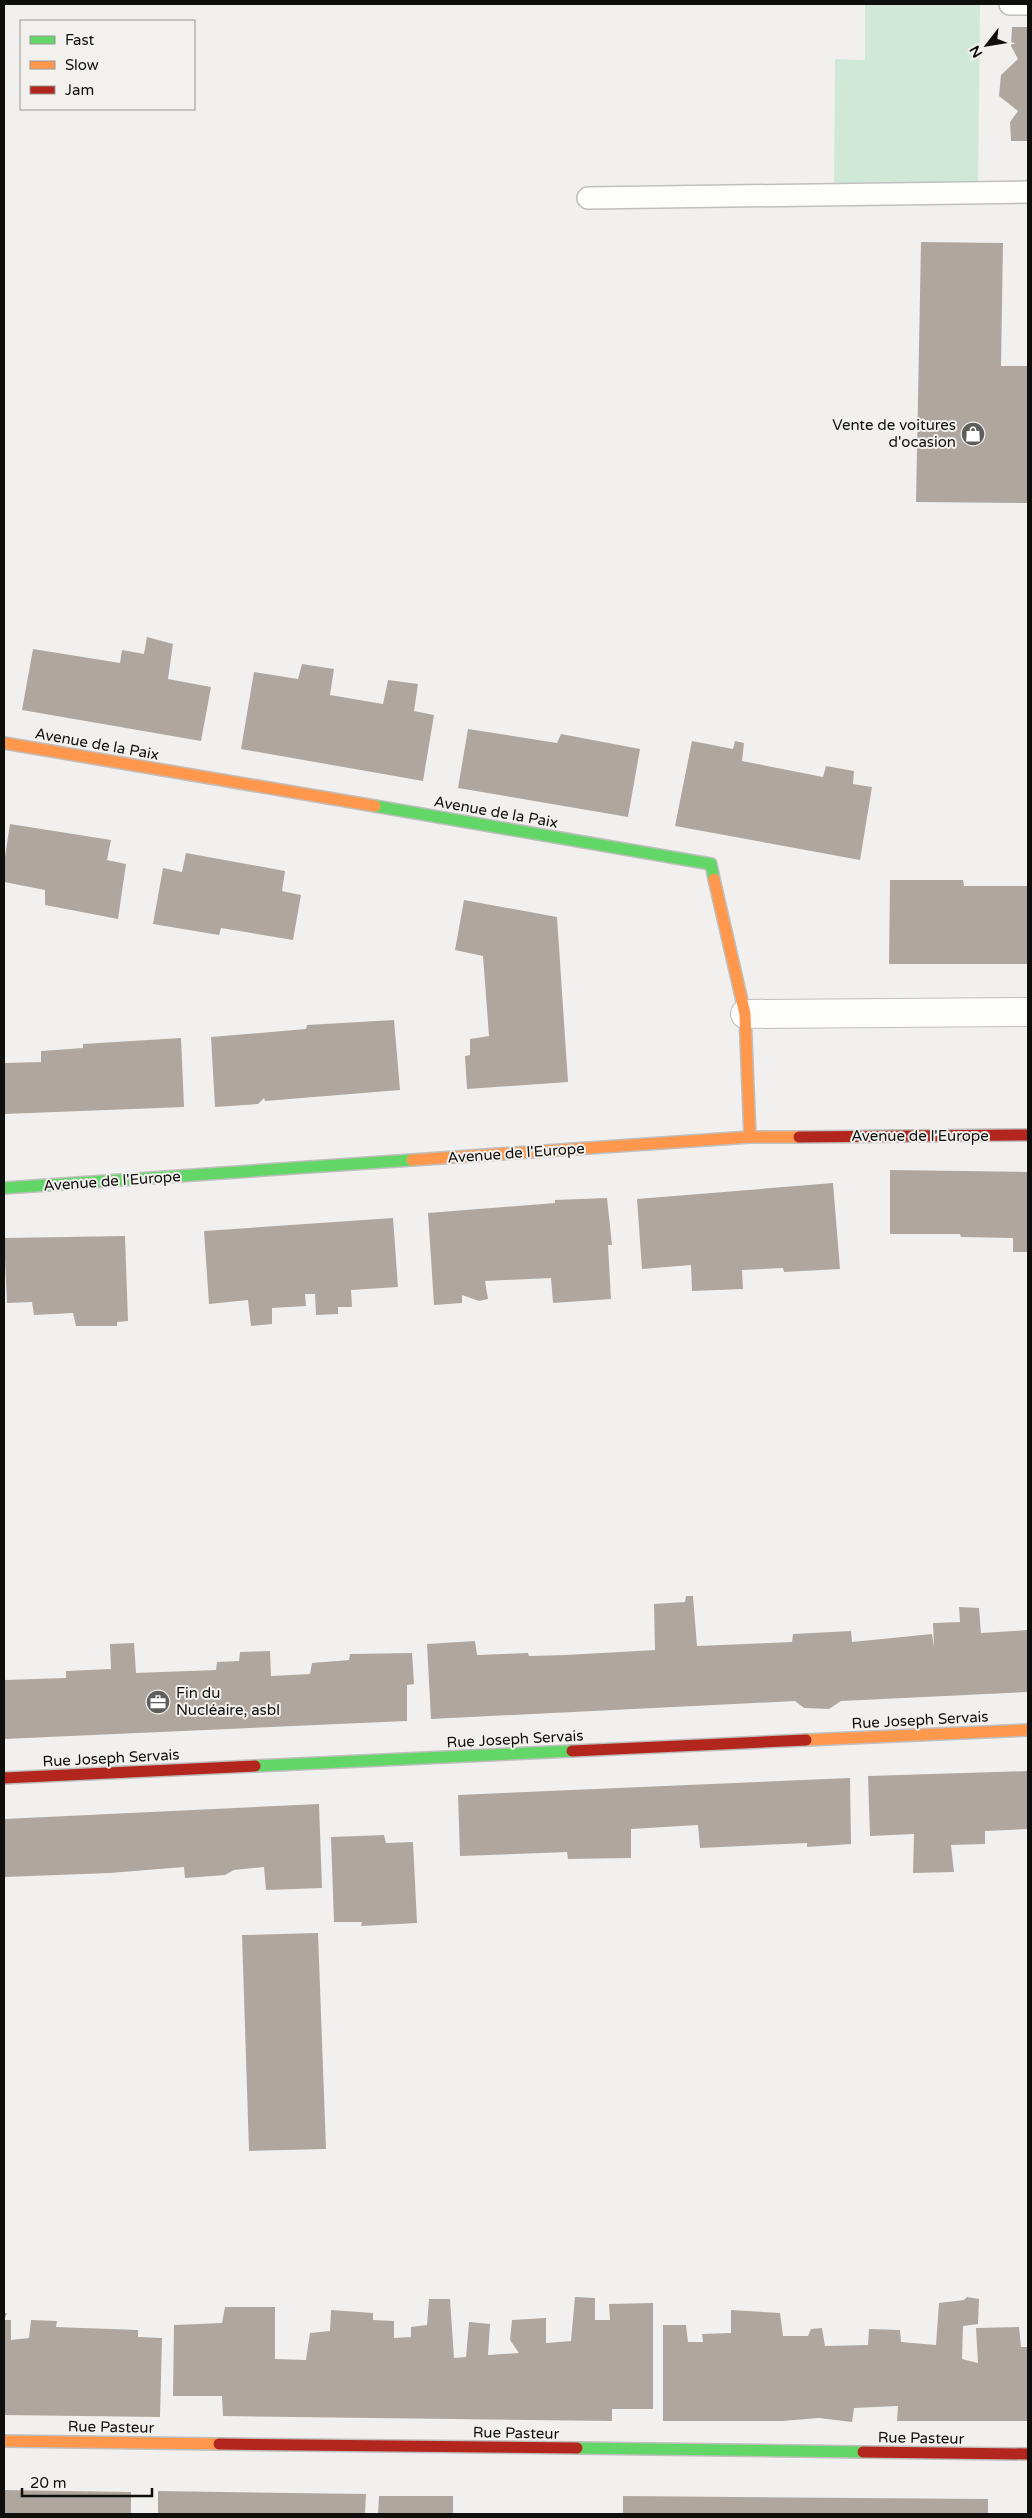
<svg xmlns="http://www.w3.org/2000/svg" width="1032" height="2518" font-family="'Varela Round',sans-serif">
<style>
.green{fill:#d0e8d8}
.building{fill:#afa79f}
.lines{fill:none;stroke-linecap:round;stroke-linejoin:round}
.lane-casing{stroke:#c0bfbe;stroke-width:24}
.street-casing{stroke:#c0bfbe;stroke-width:30}
.fast-casing{stroke:#c0bfbe;stroke-width:14}
.slow-casing{stroke:#c0bfbe;stroke-width:14}
.jam-casing{stroke:#c0bfbe;stroke-width:14}
.lane{stroke:#fdfdfc;stroke-width:21}
.street{stroke:#fdfdfc;stroke-width:28}
.fast{stroke:#63d668;stroke-width:11}
.slow{stroke:#ff974d;stroke-width:11}
.jam{stroke:#b3261e;stroke-width:11}
.labels{text-anchor:middle;stroke-width:4;stroke-linejoin:round;paint-order:stroke}
.poi-label{font-size:15px;fill:#0f0f0d;stroke:#f3f1ed;text-anchor:end}
.street-label{font-size:15px;fill:#0f0f0d;stroke:#f3f1ed}
</style>
<rect width="100%" height="100%" fill="#f2f0ee"/>
<polygon class="green" points="865,4 980,4 978,190 834,188 835,59 865,60"/>
<g class="building">
<polygon points="1012,27 1028,27 1028,141 1011,141 1010,122 1018,111 999,96 1001,75 1018,59 1011,46"/>
<polygon points="921,242 1003,243 1001,366 1028,366 1028,503 916,502"/>
<polygon points="147,637 173,644 168,679 211,687 201,741 22,710 33,649 120,663 122,650 144,654"/>
<polygon points="302,664 334,669 330,695 383,704 388,680 418,684 414,711 434,715 423,781 241,749 254,672 298,679"/>
<polygon points="468,729 557,743 561,734 640,749 628,817 458,788"/>
<polygon points="692,741 733,749 735,741 744,743 742,761 823,777 826,766 854,771 853,784 872,787 860,860 675,826"/>
<polygon points="10,824 111,840 107,860 126,864 118,919 45,905 45,890 4,882 4,863"/>
<polygon points="186,853 285,871 282,891 301,895 293,940 221,928 219,935 153,924 163,868 182,872"/>
<polygon points="890,880 963,880 964,886 1028,886 1028,964 889,964"/>
<polygon points="464,900 557,917 568,1082 467,1089 465,1056 470,1055 470,1039 489,1036 483,956 455,950"/>
<polygon points="394,1020 400,1090 265,1101 264,1098 258,1104 215,1107 211,1037 306,1029 307,1025"/>
<polygon points="181,1038 184,1107 4,1114 4,1063 41,1062 41,1051 83,1048 83,1044"/>
<polygon points="890,1170 1028,1172 1028,1252 1013,1252 1013,1238 961,1237 960,1234 890,1234"/>
<polygon points="833,1183 840,1269 784,1272 783,1268 742,1270 743,1289 692,1291 691,1265 642,1269 637,1199"/>
<polygon points="607,1198 612,1245 608,1245 611,1299 553,1303 551,1278 485,1281 488,1299 479,1301 462,1295 462,1303 434,1305 428,1213 555,1203 555,1200"/>
<polygon points="393,1218 398,1287 351,1290 352,1307 338,1307 338,1314 316,1315 315,1294 305,1294 306,1306 272,1308 272,1324 251,1326 248,1300 209,1304 204,1231"/>
<polygon points="125,1236 128,1321 117,1322 117,1326 76,1326 73,1313 34,1315 32,1302 7,1303 4,1238"/>
<polygon points="686,1596 693,1596 697,1646 792,1642 793,1634 851,1631 852,1642 932,1634 934,1648 933,1623 960,1622 959,1607 979,1608 981,1633 1028,1630 1028,1692 841,1701 829,1709 804,1708 795,1701 431,1719 427,1644 475,1641 477,1655 528,1653 529,1656 566,1655 655,1650 654,1604 685,1602"/>
<polygon points="134,1643 136,1673 216,1670 217,1662 239,1661 240,1652 270,1651 271,1676 310,1674 312,1663 349,1660 350,1654 412,1653 414,1684 407,1685 407,1721 4,1739 4,1680 66,1678 66,1671 111,1669 110,1644"/>
<polygon points="1028,1771 1028,1829 985,1831 985,1844 951,1845 954,1872 913,1873 914,1834 870,1836 868,1776"/>
<polygon points="850,1778 851,1844 807,1847 807,1843 700,1848 698,1825 631,1829 631,1858 568,1859 567,1852 460,1856 458,1795"/>
<polygon points="319,1804 322,1888 266,1890 264,1867 234,1870 225,1875 185,1878 184,1867 110,1873 4,1877 4,1819"/>
<polygon points="384,1835 386,1843 413,1842 417,1923 361,1926 362,1922 334,1922 331,1837"/>
<polygon points="318,1933 326,2149 249,2151 242,1935"/>
<polygon points="575,2297 595,2298 595,2320 610,2320 609,2304 653,2303 653,2409 612,2409 612,2421 223,2416 222,2396 173,2396 174,2325 222,2323 225,2307 275,2307 275,2359 306,2360 310,2333 330,2331 331,2310 373,2313 373,2320 394,2321 394,2338 411,2337 411,2327 427,2325 429,2299 450,2299 454,2358 466,2357 469,2322 490,2324 488,2355 519,2353 510,2340 512,2320 546,2318 546,2343 571,2341"/>
<polygon points="967,2297 979,2299 978,2324 963,2326 962,2359 978,2363 976,2328 1019,2327 1021,2347 1028,2347 1028,2421 897,2421 898,2406 854,2408 852,2422 819,2418 782,2421 663,2421 663,2325 686,2325 688,2342 703,2342 702,2334 731,2333 731,2310 780,2313 783,2336 808,2336 811,2329 822,2328 825,2346 868,2345 869,2329 900,2330 901,2342 936,2345 939,2303 964,2300"/>
<polygon points="4,2313 7,2313 4,2320 11,2320 11,2340 29,2338 31,2320 57,2321 56,2327 138,2330 138,2337 162,2338 160,2417 4,2415"/>
<polygon points="4,2490 131,2492 131,2514 4,2514"/>
<polygon points="158,2491 366,2494 365,2514 158,2514"/>
<polygon points="379,2496 453,2496 453,2514 378,2514"/>
<polygon points="623,2496 988,2499 988,2514 623,2514"/>
</g>
<g class="lines">
<g class="lane-casing">
<g id="lane">
<polyline points="1010,4 1028,4"/>
<polyline points="588,198 1028,192"/>
</g>
</g>
<g class="street-casing">
<polyline id="street" points="745,1014 1028,1012"/>
</g>
<g class="fast-casing">
<g id="fast">
<polyline points="375,806 711,864 714,879"/>
<polyline points="4,1188 412,1160"/>
<polyline points="255,1766 572,1751"/>
<polyline points="577,2448 863,2452"/>
</g>
</g>
<g class="slow-casing">
<g id="slow">
<polyline points="4,743 375,806"/>
<polyline points="714,879 745,1014 750,1137"/>
<polyline points="412,1160 750,1137 799,1137"/>
<polyline points="806,1740 1028,1730"/>
<polyline points="4,2441 219,2444"/>
</g>
</g>
<g class="jam-casing">
<g id="jam">
<polyline points="799,1137 1028,1135"/>
<polyline points="572,1751 806,1740"/>
<polyline points="4,1778 255,1766"/>
<polyline points="219,2444 577,2448"/>
<polyline points="863,2452 1028,2454"/>
</g>
</g>
<use href="#lane" class="lane"/>
<use href="#street" class="street"/>
<use href="#fast" class="fast"/>
<use href="#slow" class="slow"/>
<use href="#jam" class="jam"/>
</g>
<defs>
<g id="shop-disc" transform="scale(1.25)"><circle r="9.5" fill="#5e5e5c" stroke="#f3f1ed"/><path d="M-5-2.5h2.3a2.7 3.5 0 0 1 5.4 0H5L5.5 6h-11ZM-1.5-2.5h3a1.5 2.3 0 0 0-3 0Z" fill="#fff"/></g>
<g id="office-disc" transform="scale(1.25)"><circle r="9.5" fill="#5e5e5c" stroke="#f3f1ed"/><path d="M-6-3h4V-5.5h4V-3h4V5H-6ZM-1-4.5V-3h2v-1.5ZM-6 0V1H6V0Z" fill="#fff"/></g>
</defs>
<g fill-rule="evenodd">
<use href="#shop-disc" x="973" y="434"/>
<use href="#office-disc" x="158" y="1702"/>
</g>
<g class="labels">
<g class="poi-label">
<text x="956" y="430">Vente de voitures<tspan x="956" dy="17">d'ocasion</tspan></text>
<text x="176" y="1698" text-anchor="start">Fin du<tspan x="176" dy="17">Nucléaire, asbl</tspan></text>
</g>
<g class="street-label">
<text transform="translate(97 744) rotate(10)" y="5">Avenue de la Paix</text>
<text transform="translate(496 812) rotate(10)" y="5">Avenue de la Paix</text>
<text x="920" y="1141">Avenue de l'Europe</text>
<text transform="translate(516 1153) rotate(-4)" y="5">Avenue de l'Europe</text>
<text transform="translate(112 1181) rotate(-4)" y="5">Avenue de l'Europe</text>
<text transform="translate(920 1720) rotate(-3)" y="5">Rue Joseph Servais</text>
<text transform="translate(515 1739) rotate(-3)" y="5">Rue Joseph Servais</text>
<text transform="translate(111 1758) rotate(-3)" y="5">Rue Joseph Servais</text>
<text transform="translate(111 2427) rotate(1)" y="5">Rue Pasteur</text>
<text transform="translate(516 2433) rotate(1)" y="5">Rue Pasteur</text>
<text transform="translate(921 2438) rotate(1)" y="5">Rue Pasteur</text>
</g>
</g>
<rect width="1032" height="2518" fill="none" stroke="#0f0f0d" stroke-width="10"/>
<rect x="20" y="20" width="175" height="90" fill="#f3f1ed" stroke="#989793"/>
<rect x="30" y="36" width="25" height="8" fill="#63d668" stroke="#989793"/>
<text x="65" y="45" font-size="15" fill="#0f0f0d">Fast</text>
<rect x="30" y="61" width="25" height="8" fill="#ff974d" stroke="#989793"/>
<text x="65" y="70" font-size="15" fill="#0f0f0d">Slow</text>
<rect x="30" y="86" width="25" height="8" fill="#b3261e" stroke="#989793"/>
<text x="65" y="95" font-size="15" fill="#0f0f0d">Jam</text>
<g transform="translate(987 45) rotate(239)" stroke="#f3f1ed" stroke-width="4" paint-order="stroke">
<path d="M0-4L9 19L0 12L-9 19Z" fill="#0f0f0d"/>
<text y="-8" font-size="14" font-weight="bold" text-anchor="middle" fill="#0f0f0d">N</text>
</g>
<path d="M22 2488v8h130v-8" fill="none" stroke="#0f0f0d" stroke-width="2.5"/>
<text x="30" y="2488" font-size="15" fill="#0f0f0d" stroke="#f3f1ed" stroke-width="4" paint-order="stroke">20 m</text>
</svg>
